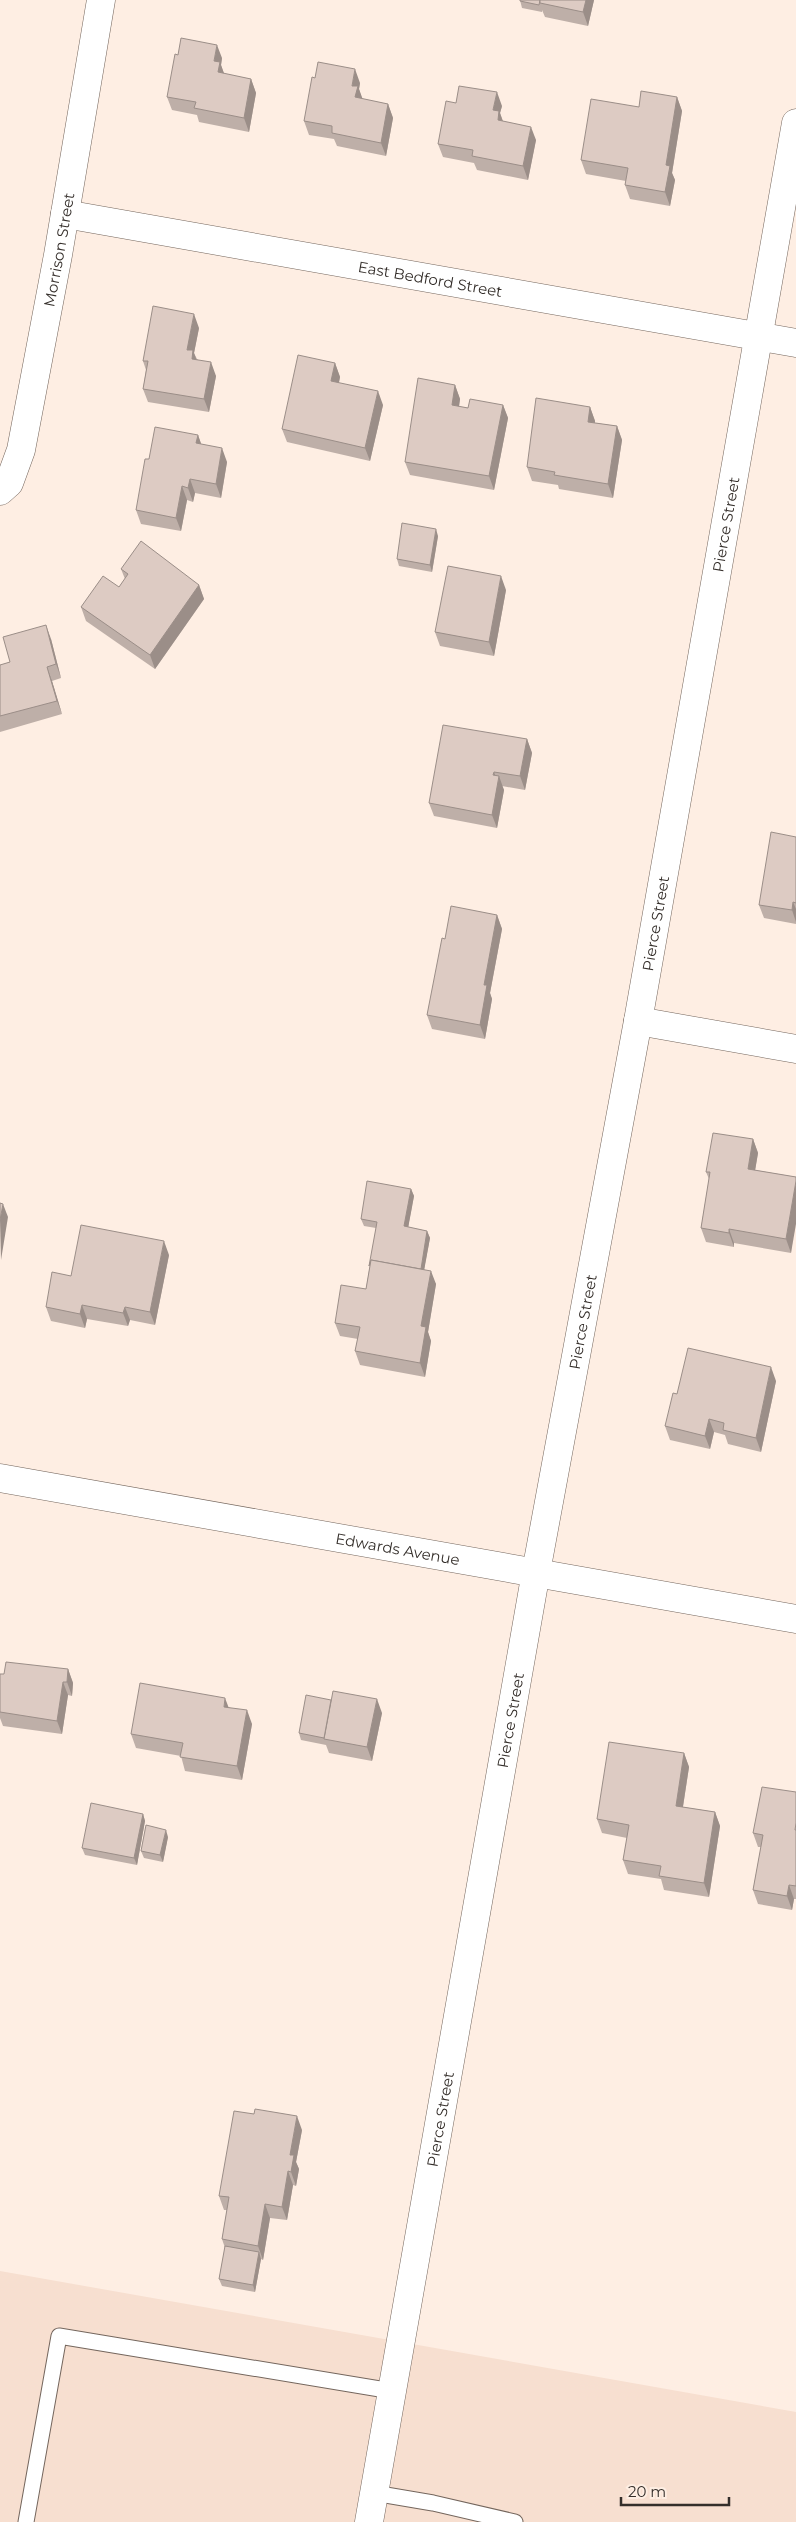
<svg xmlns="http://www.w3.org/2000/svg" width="796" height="2522" viewBox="0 0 796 2522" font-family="Montserrat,sans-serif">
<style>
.built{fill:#f7dfd0}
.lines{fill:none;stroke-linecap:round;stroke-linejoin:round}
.lane-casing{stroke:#74665d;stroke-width:17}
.street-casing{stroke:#74665d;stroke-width:29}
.lane{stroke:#fff;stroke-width:15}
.street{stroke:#fff;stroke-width:28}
.wall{fill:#beafa8}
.shaded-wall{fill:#9b8e88}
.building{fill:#ddcbc3;stroke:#9b8e88}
.labels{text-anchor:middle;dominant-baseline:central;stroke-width:4.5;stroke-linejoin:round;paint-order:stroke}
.street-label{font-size:15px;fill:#342e2a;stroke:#feeee3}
</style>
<rect width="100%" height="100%" fill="#feeee3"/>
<path class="built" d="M0,2271L796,2412V2522H0Z"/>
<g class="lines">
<g class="lane-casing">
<g id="lane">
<path d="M374,2493L433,2503L515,2522"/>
<path d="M26,2522L59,2336L392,2391"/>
</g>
</g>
<g class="street-casing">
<g id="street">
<path id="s1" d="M65,214L796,343"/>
<path id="s2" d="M0,491L9,483L21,450L58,255L101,0"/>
<path d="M638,1021L796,1049"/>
<path id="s3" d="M0,1478L796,1619"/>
<path id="s4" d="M369,2522L536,1572L638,1021L796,123"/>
</g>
</g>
<use href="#lane" class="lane"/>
<use href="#street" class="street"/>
</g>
<g class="wall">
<path d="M520,0H594L588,26L545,17L542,10V12L522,8Z"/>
<path d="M222,58L221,65L224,74L251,79L256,93L249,132L199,122L197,115L172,110L167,97Z"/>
<path d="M360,83L359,89L362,99L388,104L393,118L386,156L337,146L334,139L309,135L304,121Z"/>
<path d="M677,97L682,111L672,173L675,180L670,206L630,199L625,185L626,181L586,174L581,160L639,107Z"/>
<path d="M502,106L500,113L503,121L536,140L528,180L477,170L474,163L443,157L438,144Z"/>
<path d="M199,328L194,353L197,359L216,376L209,412L148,402L143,389L146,370L143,361Z"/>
<path d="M335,363L340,377L339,383L383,405L370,461L287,442L282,429Z"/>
<path d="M455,385L460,399L459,407L468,408L503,405L508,418L494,490L410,475L405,462Z"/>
<path d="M590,407L595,421V423L617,426L622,440L613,498L559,489L558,485L532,481L527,467Z"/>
<path d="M198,435L201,444L227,462L221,498L195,493L193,502L187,500L181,531L141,524L136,510L149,459Z"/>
<path d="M438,536L432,572L399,566L397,559Z"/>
<path d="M121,569L199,585L204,599L155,669L86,621L81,607L119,587L125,579Z"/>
<path d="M506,590L494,656L440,646L435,632Z"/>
<path d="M51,639L61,678L52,681L62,714L0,732V665L10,662Z"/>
<path d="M527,739L532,753L525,790L502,786L504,790L497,828L434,816L429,803Z"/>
<path d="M796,837V924L764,918L759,905Z"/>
<path d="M497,915L502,929L490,993L492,999L485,1039L432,1029L427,1015L445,939Z"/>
<path d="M753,1139L758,1153L755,1170L796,1177L791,1253L734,1243V1247L706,1242L701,1228L709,1179L706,1172Z"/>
<path d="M411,1189L414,1196L408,1227L427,1231L430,1238L424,1269L436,1284L428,1332L431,1341L425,1377L360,1365L355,1351L358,1339L340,1336L335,1323L366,1289L376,1228L364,1226L361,1219Z"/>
<path d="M169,1255L155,1325L130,1320L128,1326L87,1319L85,1328L51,1321L46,1307Z"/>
<path d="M776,1381L761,1452L728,1444L725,1435L714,1432L710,1449L670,1440L665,1426L677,1394Z"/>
<path d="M68,1669L73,1683L72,1696L68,1695L62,1734L3,1726L0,1718V1674H4Z"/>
<path d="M331,1700L382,1713L372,1761L329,1753L326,1745L301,1740L299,1733Z"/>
<path d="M229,1707L252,1724L242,1780L185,1771L181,1756L136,1748L131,1734Z"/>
<path d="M684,1753L689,1767L683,1807L715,1812L720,1826L709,1897L664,1890L661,1879L628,1874L623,1860L627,1838L602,1833L597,1819Z"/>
<path d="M796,1792V1899H794L792,1910L758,1904L753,1890L761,1847H758L753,1833Z"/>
<path d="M143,1814L145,1821L137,1865L85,1855L82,1848Z"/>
<path d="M168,1837L163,1862L144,1858L141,1851Z"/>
<path d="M302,2130L296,2162L299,2169L296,2186L293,2185L287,2220L270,2218L263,2260L261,2259L255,2292L222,2286L219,2279L225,2248L222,2239L227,2210H224L219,2196Z"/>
</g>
<g class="shaded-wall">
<path d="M586,0H594L588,26L583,12Z"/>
<path d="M217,45L222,58L221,65L225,76L223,86L214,61Z"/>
<path d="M355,69L360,83L359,89L363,100L360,111L352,86Z"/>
<path d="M251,79L256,93L249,132L244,118Z"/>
<path d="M497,92L502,106L500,113L504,125L499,122L493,110Z"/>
<path d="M677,97L682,111L672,173L675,180L670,206L665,192L666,165Z"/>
<path d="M388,104L393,118L386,156L381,143Z"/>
<path d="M531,127L536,140L528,180L523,166Z"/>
<path d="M194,314L199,328L194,353L198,364L197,372L187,350Z"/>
<path d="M211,362L216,376L209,412L204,399Z"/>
<path d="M335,363L340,377L336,395L331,381Z"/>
<path d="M455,385L460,399L457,419L452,405Z"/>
<path d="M378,391L383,405L370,461L365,448Z"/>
<path d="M503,405L508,418L494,490L489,476Z"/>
<path d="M590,407L595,421L593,436L588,422Z"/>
<path d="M617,426L622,440L613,498L608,484Z"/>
<path d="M198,435L203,449L196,443Z"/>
<path d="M222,448L227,462L221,498L216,484Z"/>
<path d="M190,479L195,493L193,502L188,488Z"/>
<path d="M182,486L187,500L181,531L176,518Z"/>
<path d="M436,529L438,536L432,572L430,565Z"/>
<path d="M501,576L506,590L494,656L489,642Z"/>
<path d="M199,585L204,599L155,669L150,655Z"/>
<path d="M46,625L51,639L61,678L56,664Z"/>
<path d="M47,667L52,681L62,714L57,701Z"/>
<path d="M527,739L532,753L525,790L520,776Z"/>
<path d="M494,772L498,783L499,776L504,790L497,828L492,815Z"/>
<path d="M793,902L796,909V922L792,910Z"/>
<path d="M497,915L502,929L490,993L492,999L485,1039L480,1025L484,985Z"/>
<path d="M753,1139L758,1153L753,1183L748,1169Z"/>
<path d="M796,1181V1224L791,1253L786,1239Z"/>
<path d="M411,1189L414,1196L407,1234L404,1226Z"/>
<path d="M3,1204L8,1217L1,1260L0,1220Z"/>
<path d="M729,1229L734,1243V1247L729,1233Z"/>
<path d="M427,1231L430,1238L422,1282L420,1275Z"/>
<path d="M164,1241L169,1255L155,1325L150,1312Z"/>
<path d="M431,1271L436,1284L428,1332L431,1341L425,1377L420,1363L421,1326Z"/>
<path d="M82,1305L87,1319L85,1328L80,1314Z"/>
<path d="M125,1307L130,1320L128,1326L123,1313Z"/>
<path d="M771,1367L776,1381L761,1452L756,1438Z"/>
<path d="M709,1419L714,1432L710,1449L705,1436Z"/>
<path d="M68,1669L73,1683L72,1696L67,1682Z"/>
<path d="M63,1682L68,1695L62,1734L57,1721Z"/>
<path d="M225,1698L230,1711L224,1707Z"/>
<path d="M377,1699L382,1713L372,1761L367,1747Z"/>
<path d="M247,1710L252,1724L242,1780L237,1766Z"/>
<path d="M684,1753L689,1767L681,1819L676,1806Z"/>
<path d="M715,1812L720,1826L709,1897L704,1883Z"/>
<path d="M143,1814L145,1821L137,1865L134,1858Z"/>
<path d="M166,1830L168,1837L163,1862L160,1855Z"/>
<path d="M789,1885L794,1899L792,1910L787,1896Z"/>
<path d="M297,2116L302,2130L296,2162L299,2169L296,2186L291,2172L290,2155Z"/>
<path d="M288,2171L293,2185L287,2220L282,2207Z"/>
<path d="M265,2204L270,2218L263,2260L258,2246Z"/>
<path d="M259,2252L261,2259L255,2292L253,2285Z"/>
</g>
<g class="building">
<path d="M520,0H540L539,5L520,1Z"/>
<path d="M540,0H586L583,12L540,3Z"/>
<path d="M181,38L217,45L214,61L220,62L218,72L251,79L244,118L194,108L196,102L167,97L175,54L178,55Z"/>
<path d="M318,62L355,69L352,86H358L355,97L388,104L381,143L332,133V126L304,121L312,77L315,78Z"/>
<path d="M459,86L497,92L493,110L499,111L498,120L531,127L523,166L472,156L473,150L438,144L446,101L456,103Z"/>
<path d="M641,91L677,97L666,165L670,166L665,192L625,185L628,168L581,160L591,99L639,107Z"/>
<path d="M153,306L194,314L187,350H193L192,359L211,362L204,399L143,389L148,361H143Z"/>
<path d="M298,355L335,363L331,381L378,391L365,448L282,429Z"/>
<path d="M418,378L455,385L452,405L468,408L470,399L503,405L489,476L405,462Z"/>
<path d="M536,398L590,407L588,422L617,426L608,484L554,475L555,472L527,467Z"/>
<path d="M155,427L198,435L196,443L222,448L216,484L190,479L188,488L182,486L176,518L136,510L145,459H149Z"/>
<path d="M402,523L436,529L430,565L397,559Z"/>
<path d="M141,541L199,585L150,655L81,607L103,576L119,587L128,574L121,569Z"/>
<path d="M448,566L501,576L489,642L435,632Z"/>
<path d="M46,625L56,664L47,667L57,701L0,716V665L10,662L3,637Z"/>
<path d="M443,725L527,739L520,776L494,772L493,775L499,776L492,815L429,803Z"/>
<path d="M771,832L796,837V903L793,902L792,910L759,905Z"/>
<path d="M451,906L497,915L484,985H487L480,1025L427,1015L442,938L445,939Z"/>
<path d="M713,1133L753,1139L748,1169L796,1177V1181L786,1239L729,1229V1233L701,1228L710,1172H706Z"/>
<path d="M367,1181L411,1189L404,1226L427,1231L421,1269L371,1260L369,1266L377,1222L361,1219Z"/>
<path d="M0,1203L3,1204L0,1220Z"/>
<path d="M81,1225L164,1241L150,1312L125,1307L123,1313L82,1305L80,1314L46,1307L52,1272L71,1276Z"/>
<path d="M371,1260L431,1271L421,1326L426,1327L420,1363L355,1351L360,1327L335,1323L341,1285L366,1289Z"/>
<path d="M688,1348L771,1367L756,1438L723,1430L724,1423L709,1419L705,1436L665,1426L673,1393L677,1394Z"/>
<path d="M6,1662L68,1669L67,1682H63L57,1721L0,1712V1674H4Z"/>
<path d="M140,1683L225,1698L224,1707L247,1710L237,1766L180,1757L183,1743L131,1734Z"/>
<path d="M333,1691L377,1699L367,1747L324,1739Z"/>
<path d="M306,1695L331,1700L324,1738L299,1733Z"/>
<path d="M609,1742L684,1753L676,1806L715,1812L704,1883L659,1876L661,1866L623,1860L629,1825L597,1819Z"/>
<path d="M762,1787L796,1792V1823L795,1830H796V1886L789,1885L787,1896L753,1890L763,1835L753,1833Z"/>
<path d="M91,1803L143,1814L134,1858L82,1848Z"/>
<path d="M146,1825L166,1830L160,1855L141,1851Z"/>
<path d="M255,2109L297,2116L290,2155H294L291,2172L288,2171L282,2207L265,2204L258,2246L222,2239L229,2197L219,2196L234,2111L254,2114Z"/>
<path d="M225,2246L259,2252L253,2285L219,2279Z"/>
</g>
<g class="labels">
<g class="street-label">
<text stroke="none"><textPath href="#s2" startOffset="251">Morrison Street</textPath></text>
<text stroke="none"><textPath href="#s1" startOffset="371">East Bedford Street</textPath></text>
<text stroke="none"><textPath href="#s4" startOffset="2029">Pierce Street</textPath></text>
<text stroke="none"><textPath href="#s4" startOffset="1624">Pierce Street</textPath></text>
<text stroke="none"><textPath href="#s4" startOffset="1219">Pierce Street</textPath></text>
<text stroke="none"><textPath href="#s3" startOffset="404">Edwards Avenue</textPath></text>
<text stroke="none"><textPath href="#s4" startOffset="814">Pierce Street</textPath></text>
<text stroke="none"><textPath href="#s4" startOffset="409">Pierce Street</textPath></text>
</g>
</g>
<path d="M621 2497v8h108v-8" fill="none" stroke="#342e2a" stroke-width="2.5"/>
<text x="628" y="2497" font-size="15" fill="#342e2a" stroke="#feeee3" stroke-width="4" paint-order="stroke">20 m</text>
</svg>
